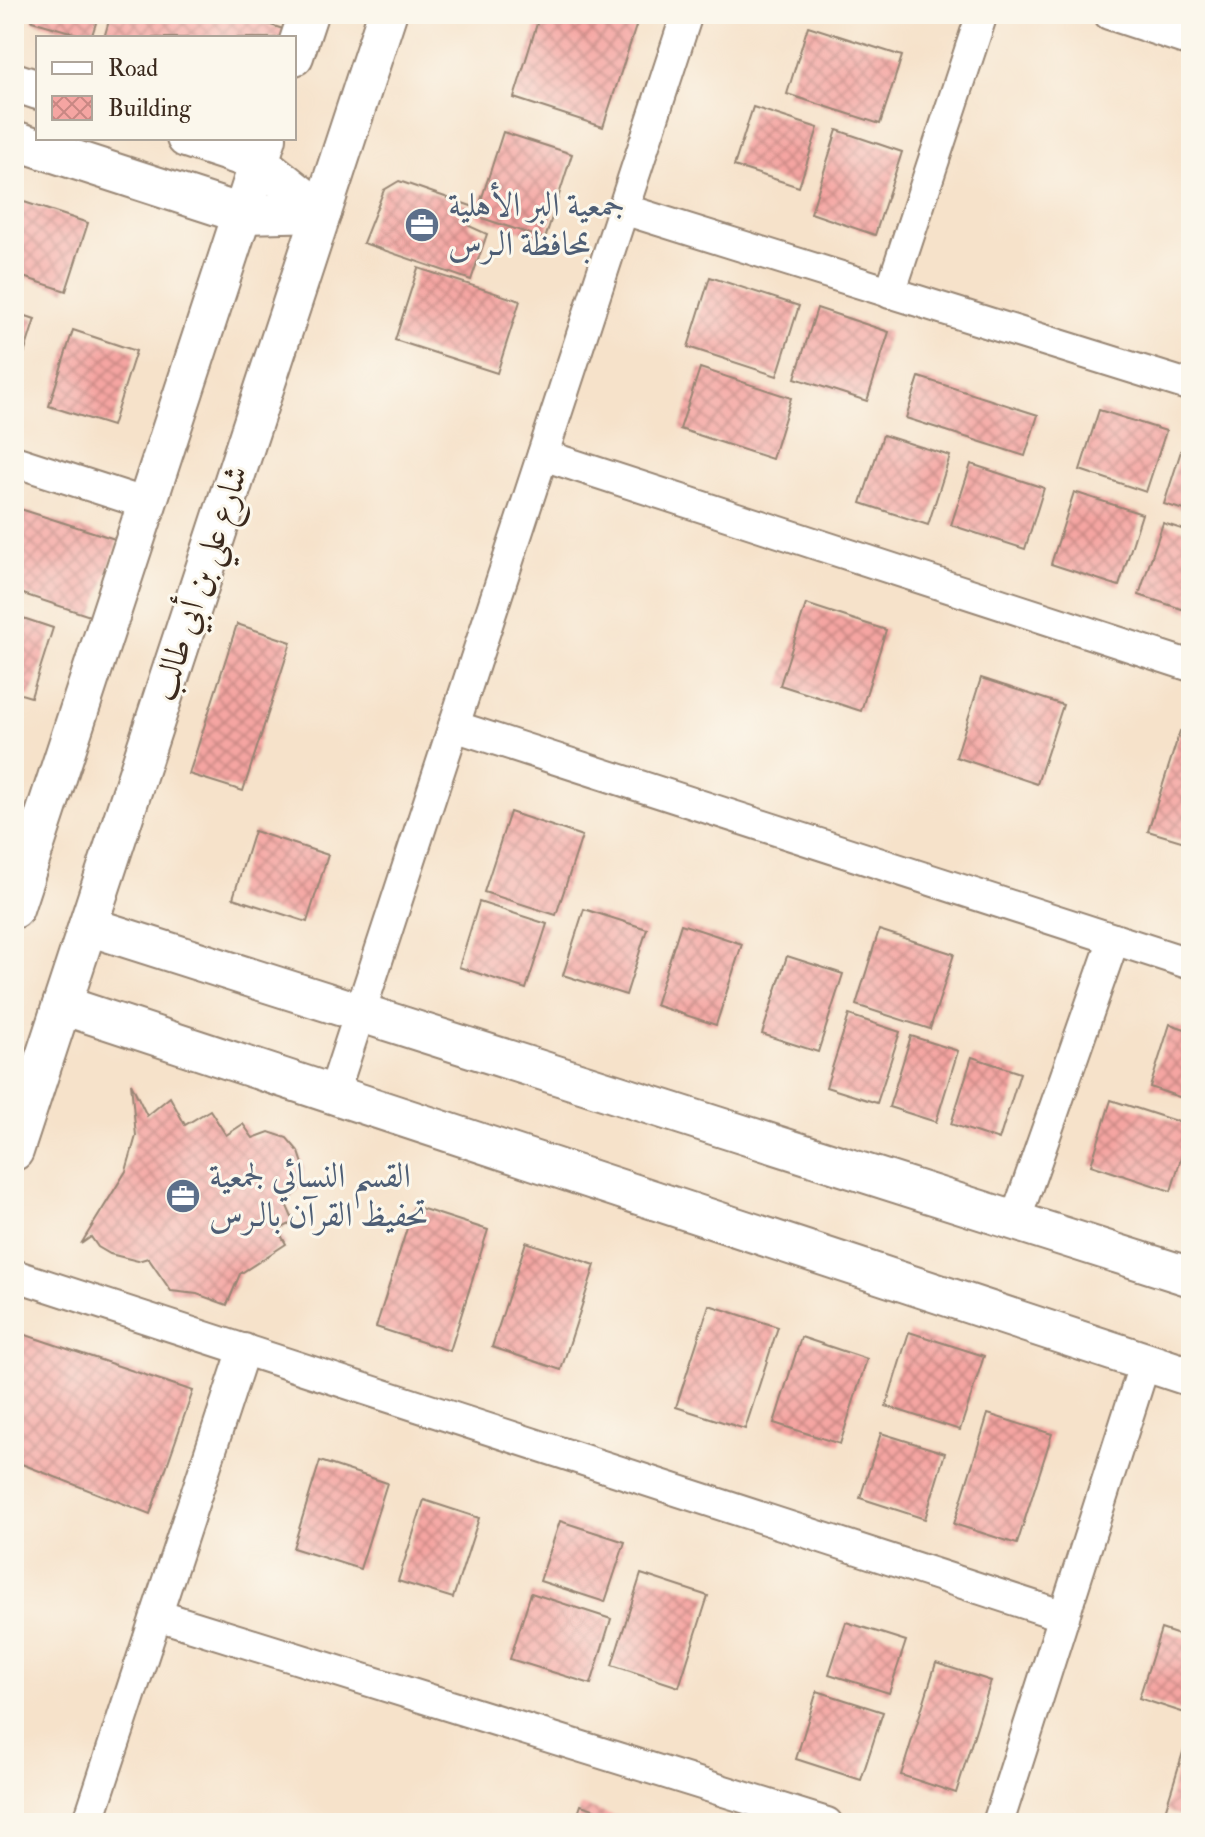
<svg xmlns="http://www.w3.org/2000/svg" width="1205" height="1837" viewBox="0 0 1205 1837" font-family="'IM FELL Double Pica',Amiri,serif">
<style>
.building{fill:url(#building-cross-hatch)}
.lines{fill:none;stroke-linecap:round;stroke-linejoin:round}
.minor-casing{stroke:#988674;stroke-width:34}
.tertiary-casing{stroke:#988674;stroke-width:42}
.minor{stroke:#fff;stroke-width:30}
.tertiary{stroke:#fff;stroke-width:38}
.labels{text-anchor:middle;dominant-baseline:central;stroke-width:6;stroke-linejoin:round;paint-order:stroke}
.service-label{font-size:34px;fill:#4e5e75;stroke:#fbf7ec;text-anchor:start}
.street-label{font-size:34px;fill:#3b2a1e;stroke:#fbf7ec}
</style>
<defs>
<pattern id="building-cross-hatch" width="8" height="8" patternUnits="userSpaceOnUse" patternTransform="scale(2)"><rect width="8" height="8" fill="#f5a5a2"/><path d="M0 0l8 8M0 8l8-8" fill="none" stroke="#c88783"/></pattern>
</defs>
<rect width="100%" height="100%" fill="#fbf7ec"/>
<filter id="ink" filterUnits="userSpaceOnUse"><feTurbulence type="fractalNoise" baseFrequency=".0125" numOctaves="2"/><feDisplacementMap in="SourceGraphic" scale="16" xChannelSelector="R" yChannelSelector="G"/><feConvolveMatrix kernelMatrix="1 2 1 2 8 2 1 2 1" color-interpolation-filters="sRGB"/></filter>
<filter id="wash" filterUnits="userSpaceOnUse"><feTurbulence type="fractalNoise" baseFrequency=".006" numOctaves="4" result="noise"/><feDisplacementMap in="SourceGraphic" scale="32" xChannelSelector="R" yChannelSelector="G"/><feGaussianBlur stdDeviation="1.8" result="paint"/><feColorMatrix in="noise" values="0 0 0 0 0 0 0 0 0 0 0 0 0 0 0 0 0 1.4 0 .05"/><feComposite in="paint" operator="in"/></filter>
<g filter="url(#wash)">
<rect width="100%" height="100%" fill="#f6e2ca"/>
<g id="blocks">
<g class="building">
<path d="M34,14H99L91,38L32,21Z"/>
<path d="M111,14H237L286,30L284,38H104Z"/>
<path d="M540,14H629L639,17L603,127L514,98Z"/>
<path d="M808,26L902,56L880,124L787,94Z"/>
<path d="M753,107L818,128L799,187L734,166Z"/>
<path d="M837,130L902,152L875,235L811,213Z"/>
<path d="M503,132L572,154L545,239L476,216Z"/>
<path d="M399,181L474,207L469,226L487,234L471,280L363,243L384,190Z"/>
<path d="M15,199L88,223L66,291L14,274Z"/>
<path d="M418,268L520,301L497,373L395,340Z"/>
<path d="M710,277L799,306L777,376L688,347Z"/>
<path d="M817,308L889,332L867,401L795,378Z"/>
<path d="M14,312L35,319L15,383H14Z"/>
<path d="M73,330L136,351L112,426L49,406Z"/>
<path d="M700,368L791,398L772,459L680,429Z"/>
<path d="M919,377L1038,415L1025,456L906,418Z"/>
<path d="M1099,410L1166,431L1146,492L1080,470Z"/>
<path d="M1190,423H1191V512L1164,504Z"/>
<path d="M883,435L950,456L928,525L861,503Z"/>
<path d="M971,464L1044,488L1025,549L951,525Z"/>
<path d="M1074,492L1142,514L1119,586L1051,564Z"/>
<path d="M14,507L118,540L93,617L14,591Z"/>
<path d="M1163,523L1191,532V612L1139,595Z"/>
<path d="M806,604L886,630L861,711L780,685Z"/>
<path d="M14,615L53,628L31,697L14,692Z"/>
<path d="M237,624L291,642L243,791L189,774Z"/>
<path d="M981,678L1063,705L1037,784L956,757Z"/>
<path d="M1180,731L1191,734V844L1148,831Z"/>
<path d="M510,812L582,836L556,915L484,892Z"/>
<path d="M254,831L328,855L307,922L233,898Z"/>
<path d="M479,902L547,924L526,989L459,967Z"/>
<path d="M584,909L647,929L626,995L563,975Z"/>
<path d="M681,924L742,944L716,1025L655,1005Z"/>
<path d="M879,930L954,954L930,1029L856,1005Z"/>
<path d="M787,956L843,974L818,1052L762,1034Z"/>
<path d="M849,1015L900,1032L877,1103L826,1087Z"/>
<path d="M1170,1024L1191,1031V1101L1150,1087Z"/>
<path d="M911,1036L958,1051L936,1122L889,1107Z"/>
<path d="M972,1057L1020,1073L999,1140L951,1124Z"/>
<path d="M131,1083L147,1116L170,1097L185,1125L210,1110L226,1135L243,1124L253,1138L269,1132L287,1138L299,1152L304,1167L302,1185L286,1204L294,1222L278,1230L286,1244L240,1274L227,1305L197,1294L171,1291L148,1258L138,1261L110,1254L98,1247L91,1237L81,1244L126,1171L136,1136Z"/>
<path d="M1111,1100L1191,1126L1171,1191L1091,1165Z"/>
<path d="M414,1206L488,1230L450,1351L376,1327Z"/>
<path d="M526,1242L595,1265L561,1370L492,1347Z"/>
<path d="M709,1305L778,1327L745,1429L676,1407Z"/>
<path d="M14,1331L193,1391L150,1514L14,1461Z"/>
<path d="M909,1332L984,1356L960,1430L886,1406Z"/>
<path d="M801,1337L867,1359L840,1444L774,1423Z"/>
<path d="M988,1414L1052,1434L1017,1544L954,1524Z"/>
<path d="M881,1433L945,1453L925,1519L860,1498Z"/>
<path d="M320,1461L387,1483L360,1569L293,1548Z"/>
<path d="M424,1500L479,1518L453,1598L398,1581Z"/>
<path d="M560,1521L625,1542L605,1602L540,1581Z"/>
<path d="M641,1574L708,1596L679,1687L612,1665Z"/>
<path d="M531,1593L611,1619L591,1684L510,1659Z"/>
<path d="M846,1622L906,1641L889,1693L829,1674Z"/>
<path d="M1161,1629L1191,1639V1715L1139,1698Z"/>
<path d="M936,1663L991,1681L956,1793L901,1775Z"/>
<path d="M817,1691L883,1712L861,1780L796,1759Z"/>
<path d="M1188,1736L1191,1737V1819L1165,1811Z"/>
<path d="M581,1805L634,1822V1823H575Z"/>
</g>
</g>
</g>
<g filter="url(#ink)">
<use href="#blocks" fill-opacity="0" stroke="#988674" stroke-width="2"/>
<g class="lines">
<g class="minor-casing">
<g id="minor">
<path d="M1109,14L1191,41"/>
<path d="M623,209L1191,386"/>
<path d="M890,293L982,14"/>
<path d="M543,455L1191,666"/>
<path d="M14,461L147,504"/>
<path d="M454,726L1191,964"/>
<path d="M333,1095L687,14"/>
<path d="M1015,1221L1114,939"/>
<path d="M14,1275L1064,1616"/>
<path d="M157,1615L827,1823"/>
<path d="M88,1823L244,1349"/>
<path d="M998,1823L1145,1362"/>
</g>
</g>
<g class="tertiary-casing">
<g id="tertiary">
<path d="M294,56L308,14"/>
<path d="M14,82L38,90"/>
<path d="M186,138L259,162L322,212"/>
<path d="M14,140L242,214L322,212"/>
<path d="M14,909L267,138"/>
<path d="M88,926L1191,1277"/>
<path d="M62,1005L1191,1377"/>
<path d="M14,1151L387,14"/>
</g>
</g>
<use href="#minor" class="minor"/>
<use href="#tertiary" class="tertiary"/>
</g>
</g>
<defs>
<g id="office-disc" transform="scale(1.8)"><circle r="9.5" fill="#5c6f8a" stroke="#fbf7ec"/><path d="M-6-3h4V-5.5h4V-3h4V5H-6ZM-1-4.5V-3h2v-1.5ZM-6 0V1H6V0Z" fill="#fff"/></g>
</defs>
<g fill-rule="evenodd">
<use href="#office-disc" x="422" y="225"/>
<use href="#office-disc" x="183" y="1196"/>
</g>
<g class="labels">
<g class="service-label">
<text x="448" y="205">جمعية البر الأهلية<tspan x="448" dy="39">بمحافظة الـرس</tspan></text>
<text x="209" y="1176">القسم النسائي لجمعية<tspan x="209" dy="39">تحفيظ القرآن بالـرس</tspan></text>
</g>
<g class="street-label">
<text transform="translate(200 583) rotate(-72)">شارع علي بن أبي طالب</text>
</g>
</g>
<rect width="1205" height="1837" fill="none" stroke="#fbf7ec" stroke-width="48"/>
<rect x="36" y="36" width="260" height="104" fill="#fbf7ec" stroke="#aea59a" stroke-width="2"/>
<rect x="52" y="62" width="40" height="12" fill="#ffffff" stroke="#aea59a" stroke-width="2"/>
<text x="108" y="76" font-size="24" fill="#3b2a1e">Road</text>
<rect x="52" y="96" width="40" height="24" fill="url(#building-cross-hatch)" stroke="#aea59a" stroke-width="2"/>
<text x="108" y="116" font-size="24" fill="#3b2a1e">Building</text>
</svg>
